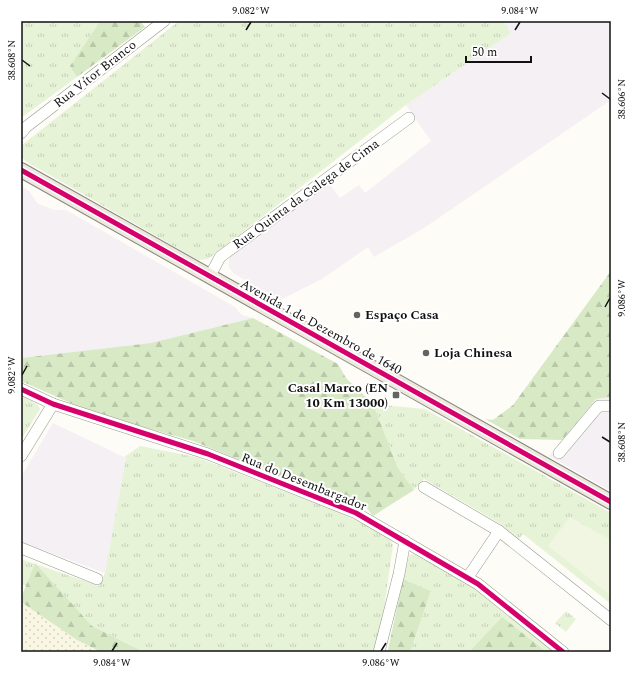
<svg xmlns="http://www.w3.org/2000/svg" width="632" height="673" viewBox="0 0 632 673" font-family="Spectral,serif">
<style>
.industrial{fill:#f5f0f3}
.farmland{fill:url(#farmland-dots)}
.grass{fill:url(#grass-tufts)}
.forest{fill:url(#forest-firs)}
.pitch{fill:#f0f6e1}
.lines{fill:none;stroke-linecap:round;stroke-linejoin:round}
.minor-casing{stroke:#979795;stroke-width:12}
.major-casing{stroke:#858482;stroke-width:16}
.minor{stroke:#fffffe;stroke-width:11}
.major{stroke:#ede9dc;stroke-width:14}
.cycleway-casing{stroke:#fff;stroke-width:8}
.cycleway{stroke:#d6006c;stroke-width:5}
.ticks{fill:none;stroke:#111;stroke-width:1.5}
.poi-dot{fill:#646362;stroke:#fff;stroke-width:1.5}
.labels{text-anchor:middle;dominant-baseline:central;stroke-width:4;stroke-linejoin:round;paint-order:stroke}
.street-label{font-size:13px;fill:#111;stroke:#fff}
.poi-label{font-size:13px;font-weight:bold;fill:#111;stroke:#fff;text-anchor:start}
.neatline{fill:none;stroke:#111;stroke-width:1.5}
.ticks-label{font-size:10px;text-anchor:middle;fill:#111}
</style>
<defs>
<pattern id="farmland-dots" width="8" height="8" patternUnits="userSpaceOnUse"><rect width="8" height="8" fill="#f9f7e4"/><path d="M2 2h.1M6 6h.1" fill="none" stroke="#d4d3c3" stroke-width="1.8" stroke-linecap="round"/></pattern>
<pattern id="grass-tufts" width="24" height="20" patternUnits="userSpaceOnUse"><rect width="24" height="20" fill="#e7f3d7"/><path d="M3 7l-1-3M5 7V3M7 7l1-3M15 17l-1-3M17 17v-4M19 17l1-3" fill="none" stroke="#c5cfb8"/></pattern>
<pattern id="forest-firs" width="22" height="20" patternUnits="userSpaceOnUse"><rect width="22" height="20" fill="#d8eac5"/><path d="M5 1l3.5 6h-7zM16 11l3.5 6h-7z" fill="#b8c8a8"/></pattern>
</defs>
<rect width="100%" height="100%" fill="#fdfcf7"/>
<g class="industrial">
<path d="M503,21H611V100L424,228L374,257L368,247L322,279L280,300L233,273L229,267V260L232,252L328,182L340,198L359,185L365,193L431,141L406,105L511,33Z"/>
<path d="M21,186L30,192L37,203L54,210H66L235,307L239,312L242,315L253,318L151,343L21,358Z"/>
<path d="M611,397V491L549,456L596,399Z"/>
<path d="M53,423L126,458L105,573L21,542V477Z"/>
</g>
<path class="farmland" d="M21,602L77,640L101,652H21Z"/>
<g class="grass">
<path d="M21,21H98L99,23L71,66L77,77L21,118Z"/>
<path d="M179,21H503L511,33L406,105L208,259L198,260L27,162L21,157L22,145Z"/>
<path d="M21,395L38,405L40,409L21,440Z"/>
<path d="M373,404L425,409L611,513V604L523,534L519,539L499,523L424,479L414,490L398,468Z"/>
<path d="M140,446L196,457L334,510L382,533L389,538L393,545L383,616L375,652H144L92,626L35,564L26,586L21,584V559L99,586L105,573L126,458L124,457Z"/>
<path d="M414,554L467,583L554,652H546L540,647L471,649L472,652H410L431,591L403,579L409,555Z"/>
<path d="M566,611L576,619L566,632L555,623Z"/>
</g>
<g class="forest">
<path d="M98,21H140L145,27L77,77L70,66L99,23Z"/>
<path d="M611,271V397L596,399L562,440L520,439L485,419L493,420L513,405Z"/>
<path d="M253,318L338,364L346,378L373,404L398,468L414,490L373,516L362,502L346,503L193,441L93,413L21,381V358L151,343Z"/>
<path d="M35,563L92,626L144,652H101L77,640L21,602V598Z"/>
<path d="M403,579L431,591L410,652H394L388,650Z"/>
<path d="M502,617L540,647L546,652H472L471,650Z"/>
</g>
<path class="pitch" d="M570,517L611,540V596L548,546Z"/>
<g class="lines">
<g class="minor-casing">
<g id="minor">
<path d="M21,133L26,127L164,21"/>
<path d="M210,276L220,257L409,118"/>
<path d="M21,389L53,404L208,454L356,513L478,584L563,652"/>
<path d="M559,453L596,409L599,406H611"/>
<path d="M21,456L53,404"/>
<path d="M424,487L499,531"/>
<path d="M21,548L97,579"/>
<path d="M468,577L499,531L611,620"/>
<path d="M379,652L399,574L405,541"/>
</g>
</g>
<g class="major-casing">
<path id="major" d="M21,170L611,502"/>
</g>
<use href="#minor" class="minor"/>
<use href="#major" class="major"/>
<g class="cycleway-casing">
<g id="cycleway">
<path d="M21,170L611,502"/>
<path d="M21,389L53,404L208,454L356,513L478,584L563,652"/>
</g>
</g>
<use href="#cycleway" class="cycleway"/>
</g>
<path class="ticks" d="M246,30L251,22M515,30L520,22M22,60L30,66M602,93L610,99M605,307L610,298M22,375L27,366M602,437L610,442M112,651L117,643M381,651L386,643"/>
<g class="poi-dot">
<circle cx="357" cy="315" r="4"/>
<circle cx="426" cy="353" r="4"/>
<rect x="392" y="391" width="8" height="8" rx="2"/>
</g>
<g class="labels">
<g class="street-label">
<text transform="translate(95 74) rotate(-38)">Rua Vítor Branco</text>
<text transform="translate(306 194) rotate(-36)">Rua Quinta da Galega de Cima</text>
<text transform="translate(321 327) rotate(29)">Avenida 1 de Dezembro de 1640</text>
<text transform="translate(304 482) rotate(22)">Rua do Desembargador</text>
</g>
<g class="poi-label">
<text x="365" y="315">Espaço Casa</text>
<text x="434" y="353">Loja Chinesa</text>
<text x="388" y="388" text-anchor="end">Casal Marco (EN<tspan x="388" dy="15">10 Km 13000)</tspan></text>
</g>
</g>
<rect width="632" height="673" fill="none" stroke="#ffffff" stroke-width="44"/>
<path d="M466 56v6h65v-6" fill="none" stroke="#111111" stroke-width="2"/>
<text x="472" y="56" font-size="12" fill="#111111" stroke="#ffffff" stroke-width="3" paint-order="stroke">50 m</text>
<rect x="22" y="22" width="588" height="629" class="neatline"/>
<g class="ticks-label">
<text x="251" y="14">9.082°W</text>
<text x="520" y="14">9.084°W</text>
<text transform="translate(11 60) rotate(-90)" y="4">38.608°N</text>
<text transform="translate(621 99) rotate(-90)" y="4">38.606°N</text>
<text transform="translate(621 298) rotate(-90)" y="4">9.086°W</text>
<text transform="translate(11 375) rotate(-90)" y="4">9.082°W</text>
<text transform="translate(621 442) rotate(-90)" y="4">38.608°N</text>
<text x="112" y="666">9.084°W</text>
<text x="381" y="666">9.086°W</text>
</g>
</svg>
